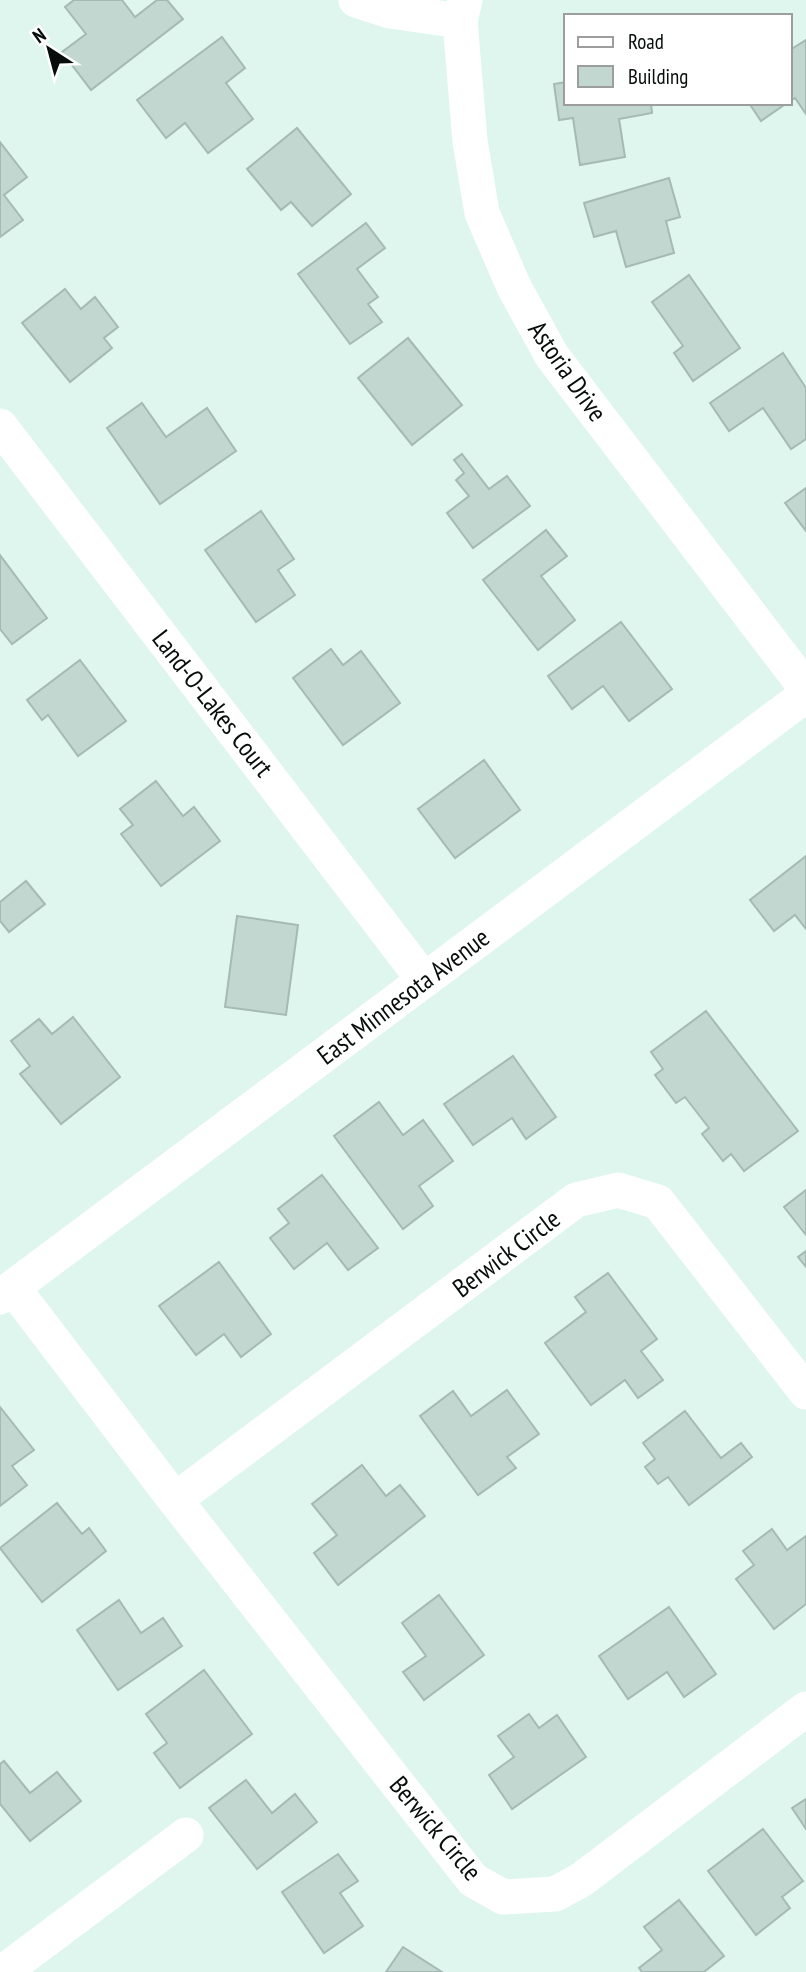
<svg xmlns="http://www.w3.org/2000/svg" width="806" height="1972" viewBox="0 0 806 1972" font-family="'PT Sans Narrow',sans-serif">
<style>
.building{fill:#c1d7d0;stroke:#a5bab4;stroke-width:2}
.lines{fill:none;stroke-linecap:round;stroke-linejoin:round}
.minor{stroke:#fff;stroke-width:35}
.labels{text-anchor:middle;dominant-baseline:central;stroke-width:6;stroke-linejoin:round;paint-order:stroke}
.street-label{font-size:26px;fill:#060d0b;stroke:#fff}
</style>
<rect width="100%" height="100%" fill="#dff6ef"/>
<g class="building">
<path d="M74,0H122L135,17L157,0H167L183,19L91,90L62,52L86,34L65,7Z"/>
<path d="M222,37L245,68L226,83L253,119L208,153L185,123L166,138L137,100Z"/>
<path d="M806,40V114L795,98L790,101V50Z"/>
<path d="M566,82V103H651L652,113L619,119L625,157L580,165L573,118L559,120L554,84Z"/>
<path d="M749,103H787L761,121Z"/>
<path d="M297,128L351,194L312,226L291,202L281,210L247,169Z"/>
<path d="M0,142L27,177L4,195L23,220L0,237Z"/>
<path d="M669,178L680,217L666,221L674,253L626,267L616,231L594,237L584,203Z"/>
<path d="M366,223L385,248L357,269L378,297L368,304L382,322L350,344L298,274Z"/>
<path d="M689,275L740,348L693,381L674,353L683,346L652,302Z"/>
<path d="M65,289L81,309L95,297L118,327L104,338L112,348L70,382L22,323Z"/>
<path d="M408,338L462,405L412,445L358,378Z"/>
<path d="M783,353L806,388V439L791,449L763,408L729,431L710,403Z"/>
<path d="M142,403L166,437L207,408L236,451L160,504L107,428Z"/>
<path d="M462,454L489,489L507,476L530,506L473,548L447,513L469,496L456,480L464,473L454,460Z"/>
<path d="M806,488V531L785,503Z"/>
<path d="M261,511L294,559L278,570L295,595L256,622L205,550Z"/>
<path d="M546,530L567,556L541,576L575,620L538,650L483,580Z"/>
<path d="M0,555L47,618L12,644L0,629Z"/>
<path d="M621,622L672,689L629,721L603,686L572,709L548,676Z"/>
<path d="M331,649L343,665L361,651L400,703L343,745L293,678Z"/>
<path d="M80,660L126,721L78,756L48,715L42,720L27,700Z"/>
<path d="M484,760L520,810L455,858L418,809Z"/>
<path d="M156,781L183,816L194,807L220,841L161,886L121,834L133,825L120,809Z"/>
<path d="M806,856V929L795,915L774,931L750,900Z"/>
<path d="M26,881L45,904L9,932L0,921V902Z"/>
<path d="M237,916L298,925L286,1015L225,1007Z"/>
<path d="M706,1011L798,1131L744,1171L731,1154L723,1161L702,1134L709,1128L685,1097L676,1103L655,1075L663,1069L651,1052Z"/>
<path d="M73,1017L120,1077L61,1124L20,1074L30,1066L11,1041L39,1019L52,1034Z"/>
<path d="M513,1056L556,1117L526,1139L512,1118L473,1145L444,1104Z"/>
<path d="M379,1102L403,1135L423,1120L453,1161L419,1186L433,1206L403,1229L334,1136Z"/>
<path d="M322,1175L378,1248L348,1270L327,1243L294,1269L270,1238L289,1223L278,1209Z"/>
<path d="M806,1190V1235L784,1207Z"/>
<path d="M806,1251V1267L798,1257Z"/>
<path d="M219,1262L271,1334L241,1357L224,1334L196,1355L159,1306Z"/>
<path d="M608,1273L657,1339L641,1351L663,1380L638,1398L625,1380L591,1405L545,1343L586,1312L575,1297Z"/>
<path d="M507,1390L539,1434L507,1457L516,1468L478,1495L420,1416L453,1391L471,1416Z"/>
<path d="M0,1407L34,1450L12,1466L27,1485L0,1506Z"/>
<path d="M685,1411L721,1458L741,1443L752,1457L689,1505L668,1477L658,1484L645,1467L655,1459L643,1443Z"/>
<path d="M362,1465L386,1496L400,1485L425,1516L338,1585L314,1553L337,1535L312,1504Z"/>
<path d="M57,1503L82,1534L89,1528L106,1551L42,1602L0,1548Z"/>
<path d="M772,1529L787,1550L806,1536V1604L774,1629L736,1579L754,1565L743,1551Z"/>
<path d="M439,1595L484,1655L424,1700L403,1672L426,1656L402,1623Z"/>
<path d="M119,1600L141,1633L163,1618L182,1646L118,1690L77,1630Z"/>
<path d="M669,1607L716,1674L684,1697L667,1672L628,1699L599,1656Z"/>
<path d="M204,1670L252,1734L180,1788L154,1753L167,1743L146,1714Z"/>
<path d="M529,1714L539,1728L557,1715L586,1757L512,1809L489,1775L514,1757L498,1736Z"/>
<path d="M4,1761L30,1793L57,1772L81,1801L30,1841L0,1804V1764Z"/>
<path d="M246,1780L272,1813L295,1794L317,1822L257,1869L209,1808Z"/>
<path d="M806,1799V1829L792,1808Z"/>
<path d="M763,1829L803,1881L782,1897L790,1908L756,1935L708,1871Z"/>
<path d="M338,1854L358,1881L340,1893L363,1926L324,1953L282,1892Z"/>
<path d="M679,1900L724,1956L704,1972H642L639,1968L662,1950L644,1927Z"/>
<path d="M403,1947L442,1972H386Z"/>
</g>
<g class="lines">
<g class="minor">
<path d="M356,0L390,11L460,21"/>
<path d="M465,0L460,21L470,141L482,213L514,287L552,356L806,688"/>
<path d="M0,426L424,980"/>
<path d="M13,1288L175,1500L473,1880L503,1897L555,1894L581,1880L806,1709"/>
<path d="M0,1297L806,695"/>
<path d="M175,1500L576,1200L618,1190L658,1202L806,1392"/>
<path d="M3,1972L186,1835"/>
</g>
</g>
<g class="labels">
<g class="street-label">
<text transform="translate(568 371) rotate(55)">Astoria Drive</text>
<text transform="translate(213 703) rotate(52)">Land-O-Lakes Court</text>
<text transform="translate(403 996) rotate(-37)">East Minnesota Avenue</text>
<text transform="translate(506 1253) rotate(-37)">Berwick Circle</text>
<text transform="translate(436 1828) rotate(50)">Berwick Circle</text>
</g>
</g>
<rect x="564" y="14" width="228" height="91" fill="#ffffff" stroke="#9b9e9d" stroke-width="2"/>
<rect x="578" y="37" width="35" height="10" fill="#ffffff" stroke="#9b9e9d" stroke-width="2"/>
<text x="628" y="49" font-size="21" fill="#060d0b">Road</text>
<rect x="578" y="66" width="35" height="21" fill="#c1d7d0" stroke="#9b9e9d" stroke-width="2"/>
<text x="628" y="84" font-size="21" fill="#060d0b">Building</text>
<g transform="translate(49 49) rotate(324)" stroke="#ffffff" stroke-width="5" paint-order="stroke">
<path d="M0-5L12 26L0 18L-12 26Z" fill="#060d0b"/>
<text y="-10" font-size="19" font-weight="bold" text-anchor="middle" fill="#060d0b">N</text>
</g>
</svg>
